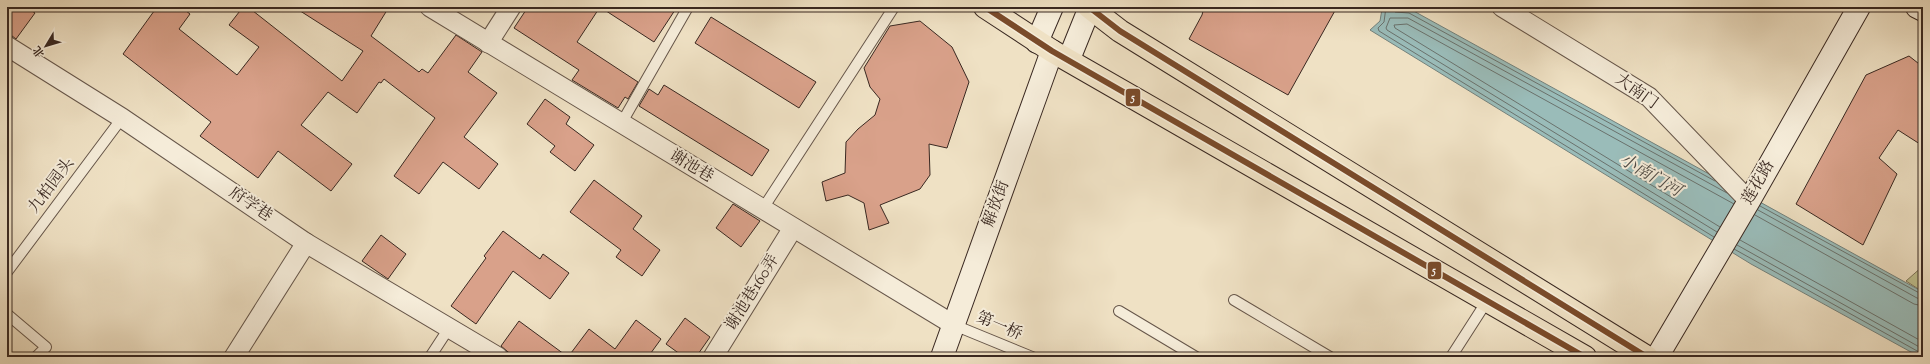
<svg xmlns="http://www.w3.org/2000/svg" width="1930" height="364" viewBox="0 0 1930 364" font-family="'Sorts Mill Goudy','Noto Serif SC',serif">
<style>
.green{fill:#c0c18f;stroke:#7c7458}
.water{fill:#9abcb9;stroke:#73817c}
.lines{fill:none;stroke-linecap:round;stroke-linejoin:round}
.shore{stroke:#6a726d;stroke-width:1}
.building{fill:#d9a18a;stroke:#392821}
.lane-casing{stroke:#66564a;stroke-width:12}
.street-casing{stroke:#66564a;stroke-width:21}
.secondary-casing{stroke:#392821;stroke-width:24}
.highway-casing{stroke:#392821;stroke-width:24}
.lane{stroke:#f5ecd9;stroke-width:10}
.street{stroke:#f5ecd9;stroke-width:19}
.secondary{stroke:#f5ecd9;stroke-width:22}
.highway{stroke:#efe1c4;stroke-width:22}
.bus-1-casing{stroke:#f5ecd9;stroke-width:9}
.bus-1{stroke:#7a4b2a;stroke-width:6}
.labels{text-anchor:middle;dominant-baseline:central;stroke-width:4;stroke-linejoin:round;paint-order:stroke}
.street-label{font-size:16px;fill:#392821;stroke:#f5ecd9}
.water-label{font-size:17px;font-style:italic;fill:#514d47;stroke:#f5ecd9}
.line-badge{stroke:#f5ecd9;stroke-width:1.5}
.badge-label{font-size:11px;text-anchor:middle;font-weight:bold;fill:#fff}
</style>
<rect width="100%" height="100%" fill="#efe1c4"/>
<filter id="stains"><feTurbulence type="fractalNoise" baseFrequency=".005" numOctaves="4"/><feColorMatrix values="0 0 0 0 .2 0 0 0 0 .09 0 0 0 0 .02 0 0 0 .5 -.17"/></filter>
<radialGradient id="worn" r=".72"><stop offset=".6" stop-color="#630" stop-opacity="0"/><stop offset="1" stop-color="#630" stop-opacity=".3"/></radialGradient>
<path class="green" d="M1923,266V292L1906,281Z"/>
<path class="water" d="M1382,9H1410L1923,292V357H1920L1751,264L1370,30L1380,21Z"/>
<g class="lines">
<g class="shore">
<path d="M1386,7L1384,22L1378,28L1379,31L1714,237"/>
<path d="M1392,7L1395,12L1409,13L1715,181"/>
<path d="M1760,206L1923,295"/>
<path d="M1758,210L1917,298L1923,300"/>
<path d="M1755,215L1914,304L1923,306"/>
<path d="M1720,227L1395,28L1394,25L1407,24L1734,204"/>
<path d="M1717,232L1387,30L1386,28L1390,18H1408L1727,193"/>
<path d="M1740,240L1923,342"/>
<path d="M1737,245L1923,349"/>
<path d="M1734,249L1919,352L1921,357"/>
</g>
</g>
<g class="building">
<path d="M7,7H26L35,13L16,39L7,32Z"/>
<path d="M157,7H181L190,14L179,29L237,75L259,47L229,25L243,7H248L342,81L363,51L294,7H389L371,36L419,72L422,69L428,73L456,35L482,52L468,72L497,93L464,137L498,164L479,189L443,162L419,194L394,176L435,118L384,79L381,83L379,82L357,113L328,92L301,125L352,164L331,191L278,151L258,178L200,136L211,122L123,54Z"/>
<path d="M528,7H677L654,42L600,7L577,42L638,82L628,99L625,97L618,108L572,80L579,70L514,28Z"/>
<path d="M1204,7H1337L1288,95L1189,39L1202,15Z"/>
<path d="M711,17L816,82L799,108L695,43Z"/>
<path d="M920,21L952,47L969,82L947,148L929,144L930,175L920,189L880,205L889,223L869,230L864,203L848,195L826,201L822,182L845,173L846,142L858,129L875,115L880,99L870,87L864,68L890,26Z"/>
<path d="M1909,56L1923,67V146L1898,130L1879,158L1897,174L1863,245L1796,204L1866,75Z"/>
<path d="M664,85L769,150L752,176L639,106L649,89L658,95Z"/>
<path d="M545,99L570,117L566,124L594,145L575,171L550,152L555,146L527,124Z"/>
<path d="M594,180L642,216L633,229L660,250L642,276L616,257L621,250L570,212Z"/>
<path d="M733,204L760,221L741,247L716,228Z"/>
<path d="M503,231L540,259L543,254L569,273L550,299L513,271L476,324L451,306L486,258L484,256Z"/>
<path d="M381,235L406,254L388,279L362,261Z"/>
<path d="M685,318L710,337L696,357H684L666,344Z"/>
<path d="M636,320L661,339L648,357H568L589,329L615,349Z"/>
<path d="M519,321L568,357H514L501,346Z"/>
</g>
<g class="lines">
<g class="lane-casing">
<g id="lane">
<path d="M621,124L688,7"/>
<path d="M762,210L894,7"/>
<path d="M7,272L122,118"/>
<path d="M1234,300L1330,357"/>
<path d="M1119,311L1196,357"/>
<path d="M7,314L46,347L36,357"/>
<path d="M954,325L1032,357"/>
<path d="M430,357L449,328"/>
<path d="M1451,357L1487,301"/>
</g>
</g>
<g class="street-casing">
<g id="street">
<path d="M430,7L954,325"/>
<path d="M1502,7L1649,97L1749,201"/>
<path d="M488,43L511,7"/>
<path d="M7,46L122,118L306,243L498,357"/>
<path d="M234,357L306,243"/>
<path d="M713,357L793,228"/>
</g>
</g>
<g class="secondary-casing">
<g id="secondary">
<path d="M1917,7L1923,10"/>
<path d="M1037,42L1052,7"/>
<path d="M1069,59L1090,7"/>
<path d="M942,357L1052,51"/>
<path d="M1657,357L1749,201L1859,7"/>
</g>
</g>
<g class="highway-casing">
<g id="highway">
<path d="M985,7L1052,51L1585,357"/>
<path d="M1089,7L1120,31L1647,357"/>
</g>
</g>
<use href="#lane" class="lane"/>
<use href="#street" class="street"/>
<use href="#secondary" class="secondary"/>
<use href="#highway" class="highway"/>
<g class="bus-1-casing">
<g id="bus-1">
<path d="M985,7L1052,51L1585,357"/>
<path d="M1089,7L1120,31L1647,357"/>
</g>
</g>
<use href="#bus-1" class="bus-1"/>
</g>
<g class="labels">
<g class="street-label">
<text transform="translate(1636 92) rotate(36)">大南门</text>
<text transform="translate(691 167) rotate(31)">谢池巷</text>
<text transform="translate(1759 183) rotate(-60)">莲花路</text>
<text transform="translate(52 186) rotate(-53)">九柏园头</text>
<text transform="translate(997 204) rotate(-70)">解放街</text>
<text transform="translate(250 205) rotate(34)">府学巷</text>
<text transform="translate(753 293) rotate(-58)">谢池巷160弄</text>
<text transform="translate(999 327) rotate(23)">第一桥</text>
</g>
<g class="water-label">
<text transform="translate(1650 176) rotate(30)">小南门河</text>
</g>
</g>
<g class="line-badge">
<rect x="1125" y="88" width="16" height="19" rx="4" fill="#7a4b2a"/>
<rect x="1427" y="261" width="15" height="19" rx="4" fill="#7a4b2a"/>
</g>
<g class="badge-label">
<text x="1133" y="101">5</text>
<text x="1434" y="274">5</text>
</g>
<rect width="1930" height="364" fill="none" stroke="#efe1c4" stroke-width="24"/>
<rect x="8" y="8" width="1914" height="348" fill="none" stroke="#392821" stroke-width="2"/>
<rect x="12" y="12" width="1906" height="340" fill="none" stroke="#392821"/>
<g transform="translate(46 46) rotate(232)" stroke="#f5ecd9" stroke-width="3" paint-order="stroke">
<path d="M0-3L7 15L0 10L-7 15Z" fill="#392821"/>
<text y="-6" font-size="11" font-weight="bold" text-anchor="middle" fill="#392821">北</text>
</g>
<rect width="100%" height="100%" filter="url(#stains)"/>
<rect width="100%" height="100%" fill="url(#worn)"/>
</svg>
